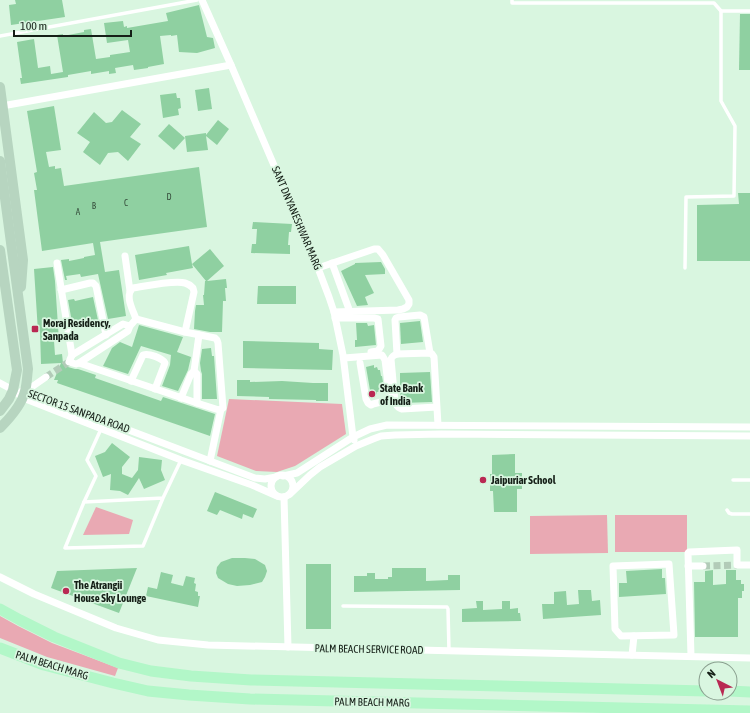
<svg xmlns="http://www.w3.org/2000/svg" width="750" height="713" viewBox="0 0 750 713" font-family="'Asap Condensed',sans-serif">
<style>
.green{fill:#e9a9b3}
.building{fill:#8fd0a1}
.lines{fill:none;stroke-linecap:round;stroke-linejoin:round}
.minor-tunnel{stroke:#b2cbb8;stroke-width:7;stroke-dasharray:7 3.5;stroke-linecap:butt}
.service{stroke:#fff;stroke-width:3.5}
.minor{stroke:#fff;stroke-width:7}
.secondary{stroke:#b7d5c0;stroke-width:10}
.primary{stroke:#b2f7c8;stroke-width:11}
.poi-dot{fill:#b92953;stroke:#d9f6e0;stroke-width:1.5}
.labels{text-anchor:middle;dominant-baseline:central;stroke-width:3.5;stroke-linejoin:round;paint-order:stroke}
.number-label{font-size:9px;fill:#344b3a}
.street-label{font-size:11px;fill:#151f17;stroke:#d9f6e0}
.poi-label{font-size:11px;font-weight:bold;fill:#151f17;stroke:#d9f6e0;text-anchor:start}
</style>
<rect width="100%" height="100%" fill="#d9f6e0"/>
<g class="green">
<path d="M229,399L342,404L346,434L295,466L277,472L256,471L217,456Z"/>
<path d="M96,507L133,520L129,534L83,535Z"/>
<path d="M607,515L608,553L530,554V516Z"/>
<rect x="615" y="515" width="72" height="37"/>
<path d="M0,616L18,626L52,643L118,668L115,676L47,657L0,638Z"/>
</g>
<g class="building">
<path d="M15,0H62L65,17L11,25L9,5L16,4Z"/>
<path d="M199,5L207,37L213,38L215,48L197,53L179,52L177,35L171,36V35L160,36L164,64L148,67V68L134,70L133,65L115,68L116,73L109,74V71L91,74V71L68,75V77L21,84L20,78H22L17,42L34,39L38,68L50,66L51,74L63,72L57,35L63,34V36L84,32V30L91,29L96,59L110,57V55L130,52L128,40L107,43L104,23L123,21L124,27L127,26V28L168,21L166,13Z"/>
<path d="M740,14H750V70H739Z"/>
<path d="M209,88L212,109L198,111L195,90Z"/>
<path d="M176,93L177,98H180L181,108L178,109L179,115L163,118L160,95Z"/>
<path d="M54,106L61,150L46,152L49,167L55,166V169L61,168L64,186L199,167L207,227L100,242L105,272L119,270L126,316L108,319L98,274L81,277L80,274L66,276L67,280H65L61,260L69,259V261L84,258V257L95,255L93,243L42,251L34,190H37L34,173L37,172L27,111Z"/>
<path d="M122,110L141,124L130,137L141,144L128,161L118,152L108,153L100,165L83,152L90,142L77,133L94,112L106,123L112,122Z"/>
<path d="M218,120L229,129L217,145L206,136L208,150L187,152L185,136L206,133V135Z"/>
<path d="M169,124L185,138L174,150L158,136Z"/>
<path d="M738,193H750V261H697V205L739,204Z"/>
<path d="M253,222L292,224L291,232H289L288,245H290V254L251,253L252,244H256L257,229H252Z"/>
<path d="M189,246L192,264L210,249L224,266L207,281L226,279L227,288H225L226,301H223L222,332H210L194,329L195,311L196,305H204L203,295H204L205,281H206L192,264L193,268L166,273L167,275L139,280L135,255Z"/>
<path d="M381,262L385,269V274L365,275L374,293L365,297L368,305L357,306L341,271L355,264V263Z"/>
<path d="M53,267L55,281L59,341H54L55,355L62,354L63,363H62L68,367L75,369H78L96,375L95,378L161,401L163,397L215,414L210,436L57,383L58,380H54L61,363L41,364L40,331L38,332L34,269Z"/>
<path d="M258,286H296V304H257Z"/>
<path d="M93,297L98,320L95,321L96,326L73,328L68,300L74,299L75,301Z"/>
<path d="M420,321L423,342L401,344L400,323Z"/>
<path d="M356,323H367L368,326L374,325L376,345L355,347V340H357Z"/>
<path d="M139,325L183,337L177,352L191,357L188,370L178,391L162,386L170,365L171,355L141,346L128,374L103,366L112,348L120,342L132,347Z"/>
<path d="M243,341L319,343V349L333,350L332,370L243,368Z"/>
<path d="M211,348L212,356H214L217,399H202V374L201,371L200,363L202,349Z"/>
<path d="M374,365V368L377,367L378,370H380L381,376H382L383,382H382L383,391L377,392V394L371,396L366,367Z"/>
<path d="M430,372L432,402L401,403L400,402V373Z"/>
<path d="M237,380H250V382L282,381L313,383H328V401H316V400L269,399V397L237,396Z"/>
<path d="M112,443L130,457L122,467V474L132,478L138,470L139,457L162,460L161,470L165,480L144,489L139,478L128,495L120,491L110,490L111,474L103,477L95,456L105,452Z"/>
<path d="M515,454V473H522V489H517V512H494L493,491H490V474H492V455Z"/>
<path d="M215,492L257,509L253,518L243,514L242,519L220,510L217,515L207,511Z"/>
<path d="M232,558H245L255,559L265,565L267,571L265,577L262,582L250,585L237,586L228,584L218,578L216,573L217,567L221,562Z"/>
<rect x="306" y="564" width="25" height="65"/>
<path d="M137,568L119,613L51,588L57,571Z"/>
<path d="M392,568H426V581L448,580V575H460V590L354,592V576H367V573H375V579H388V577H392Z"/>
<path d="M662,569V578H665L666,594L619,597V583H627L626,571Z"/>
<path d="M713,570V585L726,584V570H736V580H741V584H744V591H742V598H738V637H695L694,582H705V571Z"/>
<path d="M161,572L173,575L171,583L183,586L186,576L195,578L194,583L196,584L195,591L198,592V596H200L198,607L146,596L148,587L157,589Z"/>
<path d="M578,590H591L592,601L600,600L601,615L543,619L542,604H554V592L566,591L567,605L579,604Z"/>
<path d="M476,601H483V610L502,609V601H510V609L518,608V613H520L521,621L462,622V609L477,608Z"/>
</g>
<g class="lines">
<g class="minor-tunnel">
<path d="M46,377L69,362"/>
<path d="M703,566L737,565"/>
</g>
<g class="service">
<path d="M512,0V3H714L721,11"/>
<path d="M0,36L197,0"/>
<path d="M685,268L686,197L734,196L735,126L721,101V11H750"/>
<path d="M733,480H750"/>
<path d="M163,498L84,502L65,548L143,546L163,498L181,460"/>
<path d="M84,502L96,476L87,460L101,429"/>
<path d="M727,510L729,513L732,514H750"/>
<path d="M343,606L447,607L448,609L449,651"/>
</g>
<g class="minor">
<path d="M202,0L231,65L318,268L329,297L334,312L343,355L353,437L354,440"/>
<path d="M2,106L231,65"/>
<path d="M125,256L130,291"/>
<path d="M57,263L72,355"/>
<path d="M332,263L350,312"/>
<path d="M318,268L374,249H378L383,255L409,300V304L407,307L403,309L398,310L334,312"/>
<path d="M61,290L90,283H93L96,286L106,335"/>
<path d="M335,318H374L378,319L381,346L378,351L371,352"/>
<path d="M136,319C133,310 124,295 133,288C146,286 174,280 185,283C189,284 191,286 193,288L194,292L185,332"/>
<path d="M130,326L123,324L72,355L69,362L76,364L79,363L128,331L130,326L136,319"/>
<path d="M397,354L395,320L396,318L399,317L420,315L424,317L430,353"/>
<path d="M344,358L382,355L385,360L390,399L389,400L373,404L371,405L368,403L366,399L360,363"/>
<path d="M79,363L200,404L219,410L223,408L218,343L217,340L215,338L185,332L136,319"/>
<path d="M194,371L199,335"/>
<path d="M131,381L143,355C149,353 162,358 165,363L155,389"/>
<path d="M0,383L13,390L23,398L181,460L252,485L277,496"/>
<path d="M22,391H26L255,478L265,479L276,477"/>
<path d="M26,391L46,377"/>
<path d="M181,398L191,374L194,371L197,374V403"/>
<path d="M437,407L402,409C398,408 397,406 395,403L391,359C392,356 394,355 397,354L430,353L432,354L434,357L438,425"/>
<path d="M210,461L221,409"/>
<circle cx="282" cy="486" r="11"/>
<path d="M283,476L297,473L353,437L370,429L387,425L750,427"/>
<path d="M290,494L310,475L320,467L356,446L373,439L381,436L395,435L441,434L750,436"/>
<path d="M284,497L288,647"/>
<path d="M669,564L674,635L621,636L615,629L613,566Z"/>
<path d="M688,566H703"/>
<path d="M0,577L34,594L116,628L158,640L208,645L750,658"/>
<path d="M632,655L634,636"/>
<path d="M691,656L688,553L689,552L737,550V565H750"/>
</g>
<g class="secondary">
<path d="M0,87L23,260L21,287"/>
<path d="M0,161L28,369C27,376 27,384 25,391C22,404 9,419 0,428"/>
<path d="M0,250L17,370L13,390L9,399L0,411"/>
</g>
<g class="primary">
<path d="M0,609L20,620L54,637L119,663L151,671L191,676L251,680L706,691"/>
<path d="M0,648L44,665L113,683L148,691L189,695L250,699L750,711"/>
<path d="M730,691L750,692"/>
</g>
</g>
<g class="poi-dot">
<rect x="31" y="325" width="8" height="8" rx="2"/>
<circle cx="372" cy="394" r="4"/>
<circle cx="483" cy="480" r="4"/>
<circle cx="66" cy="591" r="4"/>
</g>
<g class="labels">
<g class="number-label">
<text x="169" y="197">D</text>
<text x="126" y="203">C</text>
<text x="94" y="206">B</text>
<text x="78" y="212">A</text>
</g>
<g class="street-label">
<text transform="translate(297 218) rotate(67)">SANT DNYANESHWAR MARG</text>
<text transform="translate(79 411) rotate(20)">SECTOR 15 SANPADA ROAD</text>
<text transform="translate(369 649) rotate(1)">PALM BEACH SERVICE ROAD</text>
<text transform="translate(52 665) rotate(17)">PALM BEACH MARG</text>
<text transform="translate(372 702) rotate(1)">PALM BEACH MARG</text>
</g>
<g class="poi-label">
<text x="43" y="323">Moraj Residency,<tspan x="43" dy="13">Sanpada</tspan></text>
<text x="380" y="388">State Bank<tspan x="380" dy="13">of India</tspan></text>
<text x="491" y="480">Jaipuriar School</text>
<text x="74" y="585">The Atrangii<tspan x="74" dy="13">House Sky Lounge</tspan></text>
</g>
</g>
<g transform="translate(718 681) rotate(318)"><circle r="19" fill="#d9f6e0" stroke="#8ba090"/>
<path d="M0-3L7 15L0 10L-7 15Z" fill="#b92953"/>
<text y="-6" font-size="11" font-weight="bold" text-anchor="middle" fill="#151f17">N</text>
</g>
<path d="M14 30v6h117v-6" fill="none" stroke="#151f17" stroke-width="2"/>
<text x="20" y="30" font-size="12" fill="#151f17" stroke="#d9f6e0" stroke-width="3" paint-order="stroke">100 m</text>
</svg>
